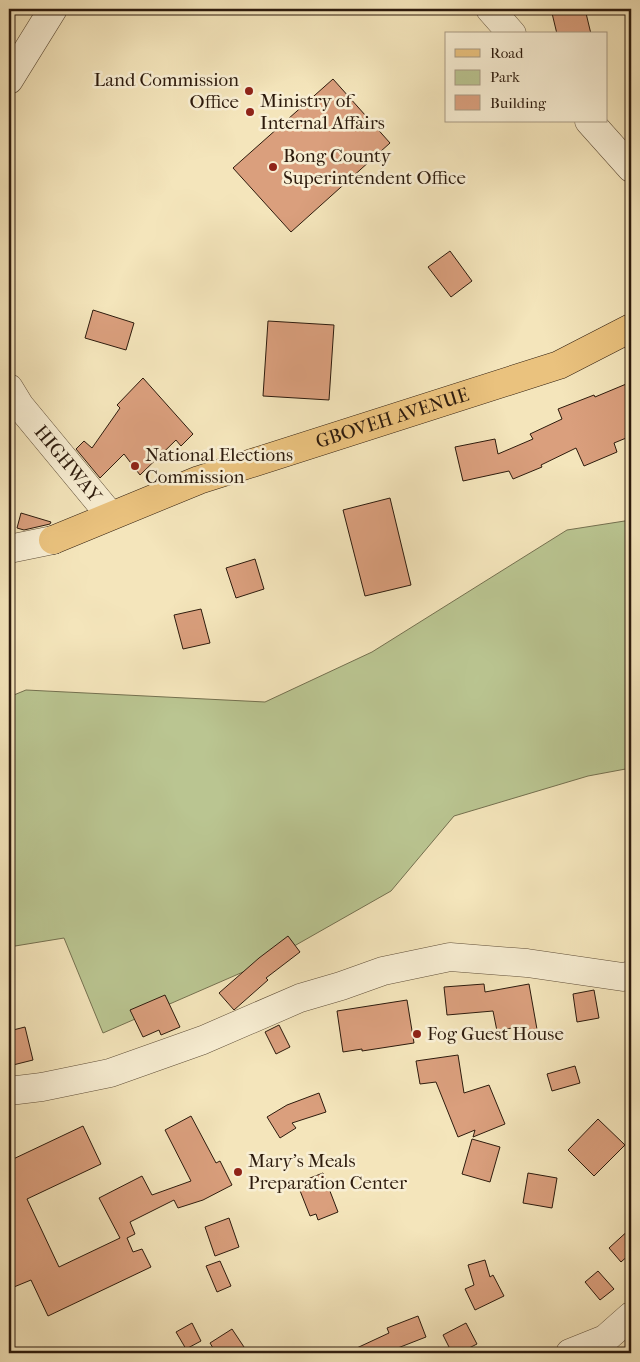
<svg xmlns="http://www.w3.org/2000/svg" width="640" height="1362" viewBox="0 0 640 1362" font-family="'IM FELL French Canon',serif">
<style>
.green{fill:#bac591;stroke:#74704f}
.building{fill:#da9f7d;stroke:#2d1b0d}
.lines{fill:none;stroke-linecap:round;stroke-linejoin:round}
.minor-casing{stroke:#5f4e38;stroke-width:29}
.major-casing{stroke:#2d1b0d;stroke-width:29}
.minor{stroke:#f8eed3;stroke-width:28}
.major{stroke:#eac27e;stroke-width:28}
.poi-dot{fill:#8f2418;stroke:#f8eed3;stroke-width:2}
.labels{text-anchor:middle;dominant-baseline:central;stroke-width:5;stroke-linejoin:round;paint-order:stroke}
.poi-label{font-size:19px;fill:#2d1b0d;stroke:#f8eed3;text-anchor:start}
.street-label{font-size:19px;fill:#2d1b0d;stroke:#f8eed3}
</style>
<rect width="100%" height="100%" fill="#f4e5bb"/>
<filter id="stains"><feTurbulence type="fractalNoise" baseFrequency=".004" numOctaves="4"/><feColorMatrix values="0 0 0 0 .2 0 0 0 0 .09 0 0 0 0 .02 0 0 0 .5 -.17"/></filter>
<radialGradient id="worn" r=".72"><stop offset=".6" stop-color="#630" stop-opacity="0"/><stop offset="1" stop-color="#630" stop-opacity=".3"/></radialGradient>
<path class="green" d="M631,520V768L588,776L454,816L391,891L266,962L103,1033L64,938L9,947V697L26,690L265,702L372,652L567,530Z"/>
<g class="building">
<path d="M551,9H585L591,34H557Z"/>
<path d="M333,79L390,143L291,232L233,168Z"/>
<path d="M450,251L472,281L451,297L428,267Z"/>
<path d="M93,310L134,323L126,350L85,338Z"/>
<path d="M268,321L334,325L329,400L263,396Z"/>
<path d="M143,378L193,434L181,446L176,440L140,475L124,454L100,478L76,449L84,441L92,448L120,408L117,405Z"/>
<path d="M631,382V436L614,443L617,452L584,466L576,448L541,465L542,467L513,479L509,471L463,481L455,447L495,439L498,454L533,439L530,434L562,419L558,409L594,395L595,397Z"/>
<path d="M390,498L411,585L365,596L343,510Z"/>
<path d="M21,513L51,522L50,524L24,530L17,528Z"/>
<path d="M255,559L264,589L236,598L226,568Z"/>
<path d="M201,609L210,643L183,649L174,615Z"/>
<path d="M288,936L300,952L266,978L268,980L234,1010L219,993L259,958Z"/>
<path d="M484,984L485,992L529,984L538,1035L523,1037L521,1026L497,1031L493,1011L447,1015L444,987Z"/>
<path d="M594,990L599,1018L577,1022L573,994Z"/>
<path d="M165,995L180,1027L161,1035L159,1030L143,1037L130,1010Z"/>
<path d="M407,1000L414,1043L362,1051V1049L343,1052L337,1011Z"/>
<path d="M279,1025L290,1047L276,1054L265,1032Z"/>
<path d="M25,1027L33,1060L9,1066V1031Z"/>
<path d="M458,1055L464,1093L489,1085L505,1124L473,1137L475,1130L458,1137L436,1082L420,1084L416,1061Z"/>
<path d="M575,1066L580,1083L552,1091L547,1074Z"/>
<path d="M319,1093L326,1112L292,1123L296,1128L280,1138L267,1117L287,1105Z"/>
<path d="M191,1116L216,1163L220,1161L232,1185L203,1200L178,1208L174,1200L130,1222L135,1234L127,1238L133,1252L142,1249L151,1267L48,1316L31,1280L9,1289V1161L83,1126L101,1164L27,1199L59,1267L120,1238L99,1198L142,1176L152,1195L191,1181L165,1130Z"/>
<path d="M598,1119L625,1145L594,1176L568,1150Z"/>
<path d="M472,1139L500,1147L490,1182L462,1174Z"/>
<path d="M323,1173L338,1212L318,1220L316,1214L310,1216L297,1183Z"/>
<path d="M528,1173L557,1178L552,1208L523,1203Z"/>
<path d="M229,1218L239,1247L215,1256L205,1227Z"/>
<path d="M631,1228V1253L621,1262L609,1248Z"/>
<path d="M485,1260L490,1277L493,1275L504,1296L475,1310L465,1289L474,1285L468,1265Z"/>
<path d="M220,1261L231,1286L217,1292L206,1266Z"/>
<path d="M598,1271L614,1289L600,1300L585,1282Z"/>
<path d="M418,1316L426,1337L385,1353H346L389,1333L387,1328Z"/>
<path d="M192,1323L201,1341L186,1349L176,1332Z"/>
<path d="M466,1323L477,1344L459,1353H452L443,1335Z"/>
<path d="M232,1329L248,1353H216L210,1343Z"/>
</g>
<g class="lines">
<g class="minor-casing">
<g id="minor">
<path d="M490,9L512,34"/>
<path d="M9,80L53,9"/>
<path d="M589,121L631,168"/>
<path id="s1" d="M9,388L20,406L110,515"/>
<path d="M9,549L53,540"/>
<path d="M9,1091L42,1087L110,1073L203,1040L300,998L341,986L383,971L450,957L527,963L623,977L631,975"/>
<path d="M570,1353L605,1339L631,1316"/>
</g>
</g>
<g class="major-casing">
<g id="major">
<path id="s2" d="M53,540L199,480L559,365L631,328"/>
</g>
</g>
<use href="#minor" class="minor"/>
<use href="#major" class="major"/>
</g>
<g class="poi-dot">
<circle cx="249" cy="91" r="5"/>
<circle cx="250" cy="112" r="5"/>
<circle cx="273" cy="167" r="5"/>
<circle cx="135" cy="466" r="5"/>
<circle cx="417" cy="1034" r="5"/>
<circle cx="238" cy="1172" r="5"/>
</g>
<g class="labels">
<g class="poi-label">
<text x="239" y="80" text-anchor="end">Land Commission<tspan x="239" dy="22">Office</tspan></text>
<text x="260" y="101">Ministry of<tspan x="260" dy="22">Internal Affairs</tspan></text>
<text x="283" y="156">Bong County<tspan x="283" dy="22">Superintendent Office</tspan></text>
<text x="145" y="455">National Elections<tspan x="145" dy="22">Commission</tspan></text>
<text x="427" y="1034">Fog Guest House</text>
<text x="248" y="1161">Mary's Meals<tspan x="248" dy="22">Preparation Center</tspan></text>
</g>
<g class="street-label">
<text stroke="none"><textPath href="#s2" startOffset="361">GBOVEH AVENUE</textPath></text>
<text stroke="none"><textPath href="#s1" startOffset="96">HIGHWAY</textPath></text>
</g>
</g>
<rect width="640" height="1362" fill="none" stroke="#f4e5bb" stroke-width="30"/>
<rect x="10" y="10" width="620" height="1342" fill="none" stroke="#2d1b0d" stroke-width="2.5"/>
<rect x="15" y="15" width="610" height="1332" fill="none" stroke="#2d1b0d"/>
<rect x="445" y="32" width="162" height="90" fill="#f8eed3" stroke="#a79a84"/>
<rect x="455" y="49" width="25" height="8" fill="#eac27e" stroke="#a79a84"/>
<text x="490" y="58" font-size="15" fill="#2d1b0d">Road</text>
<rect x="455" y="70" width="25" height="15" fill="#bac591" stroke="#a79a84"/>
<text x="490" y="82" font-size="15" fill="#2d1b0d">Park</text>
<rect x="455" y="95" width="25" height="15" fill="#da9f7d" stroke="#a79a84"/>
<text x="490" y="108" font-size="15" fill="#2d1b0d">Building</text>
<rect width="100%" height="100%" filter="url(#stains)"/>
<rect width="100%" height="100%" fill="url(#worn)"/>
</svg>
